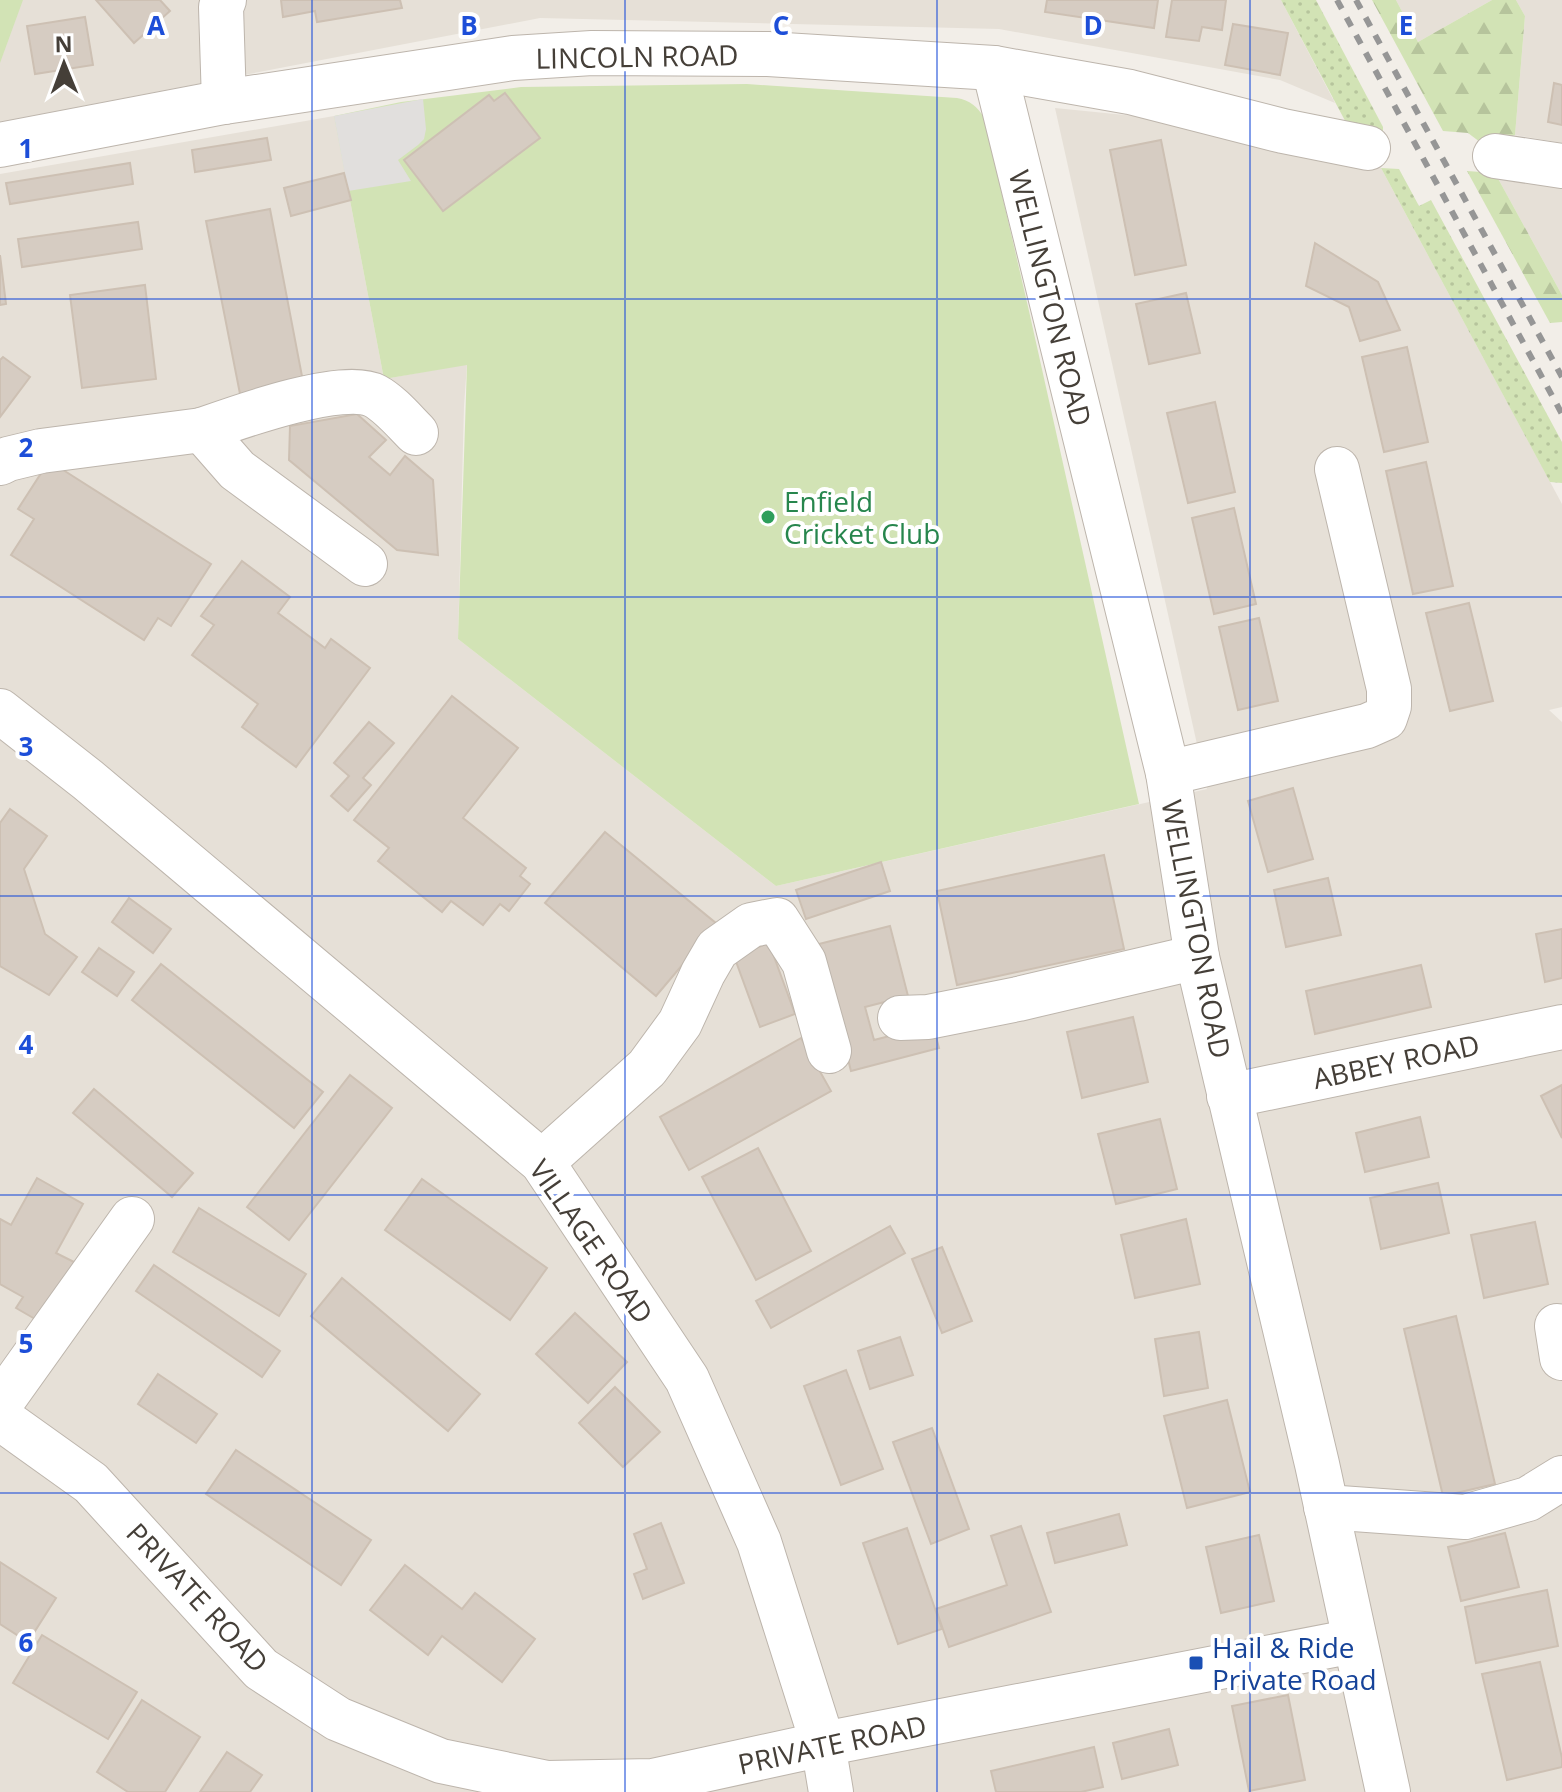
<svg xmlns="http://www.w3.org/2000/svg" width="1562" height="1792" viewBox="0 0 1562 1792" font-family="'Open Sans',sans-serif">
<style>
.residential{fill:#e6e0d7}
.grass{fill:url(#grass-dots)}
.forest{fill:url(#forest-firs)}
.garden{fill:#d2e3b5}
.parking{fill:#e1dfdd}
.building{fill:#d6ccc2;stroke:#cdc0b3;stroke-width:2}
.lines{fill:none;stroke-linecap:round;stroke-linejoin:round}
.minor-casing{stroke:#bdb5ac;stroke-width:46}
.minor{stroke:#fff;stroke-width:44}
.rail{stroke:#969696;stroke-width:6;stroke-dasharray:10 10;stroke-linecap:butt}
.grid{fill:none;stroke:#1d4ed8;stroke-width:2;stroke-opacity:0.55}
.leisure-dot{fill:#2e9e5b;stroke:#fff;stroke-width:3}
.transit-dot{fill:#1a4fb4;stroke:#fff;stroke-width:3}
.labels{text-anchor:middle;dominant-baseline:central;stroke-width:8;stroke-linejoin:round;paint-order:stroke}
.street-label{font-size:28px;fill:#453f38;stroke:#fff}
.leisure-label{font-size:28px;fill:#27864d;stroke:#fff;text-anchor:start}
.transit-label{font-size:28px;fill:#164399;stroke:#fff;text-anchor:start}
.grid-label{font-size:26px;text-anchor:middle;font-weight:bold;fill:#1d4ed8;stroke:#fff;stroke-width:8;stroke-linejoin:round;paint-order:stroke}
</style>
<defs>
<pattern id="grass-dots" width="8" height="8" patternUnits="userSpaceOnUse" patternTransform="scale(2)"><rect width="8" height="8" fill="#d2e3b5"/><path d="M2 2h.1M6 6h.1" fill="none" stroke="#b6c49c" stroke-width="1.8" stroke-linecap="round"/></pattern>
<pattern id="forest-firs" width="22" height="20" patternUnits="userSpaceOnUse" patternTransform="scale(2)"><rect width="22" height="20" fill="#d2e3b5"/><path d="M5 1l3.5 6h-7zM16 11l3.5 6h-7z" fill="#b6c49c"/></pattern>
</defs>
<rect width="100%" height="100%" fill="#f2eee8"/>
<g class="residential">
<path d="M0,0H1281L1335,103L1280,80L999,29L540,18L0,122Z"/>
<path d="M1396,0H1492L1418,42Z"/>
<path d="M1516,0H1562V143L1515,135L1525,16Z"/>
<path d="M1055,108L1155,118L1316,160L1381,168L1562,504V707L1549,710L1562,722V1792H0V174L334,116L384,379L467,364L464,406L458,639L776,886L1207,789Z"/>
<path d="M1495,173L1562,184V295Z"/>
</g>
<g class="grass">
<path d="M1281,0H1316L1383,127V140L1351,132Z"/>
<path d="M1381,168L1399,169L1419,206L1431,200L1562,442V483L1550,482Z"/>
</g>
<g class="forest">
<path d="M1372,0H1396L1418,42L1492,0H1516L1525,16L1515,135L1484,145L1468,133L1443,131Z"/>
<path d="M1467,171L1495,173L1562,295V322L1550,323Z"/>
</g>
<g class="garden">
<path d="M0,0H23L0,63Z"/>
<path d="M747,84L957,98C970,100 977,107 984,117L1029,311L1139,804L776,886L458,639L467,365L384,379L334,116L401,102L521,87Z"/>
</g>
<path class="parking" d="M423,99L426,129L424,139L418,145L398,160L411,181L348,191L334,116Z"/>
<g class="building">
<path d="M96,0H160L170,11L134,43Z"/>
<path d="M281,0H400L402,8L317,22L315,11L283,17Z"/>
<path d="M1047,0H1158L1154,28L1045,12Z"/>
<path d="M1172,0H1226L1222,30L1202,27L1199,41L1166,37Z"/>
<path d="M85,17L93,65L35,74L27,26Z"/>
<path d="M1233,24L1288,33L1280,75L1225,65Z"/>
<path d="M1554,83L1562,85V125L1548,122Z"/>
<path d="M505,93L540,138L443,211L404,160L489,95L494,101Z"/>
<path d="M267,138L271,160L195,172L192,150Z"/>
<path d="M1161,140L1186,265L1135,275L1110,150Z"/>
<path d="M130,163L133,184L10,204L6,183Z"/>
<path d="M344,173L351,200L291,216L284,188Z"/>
<path d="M270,209L305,392L242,404L206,221Z"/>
<path d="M138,222L142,249L22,267L18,239Z"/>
<path d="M1315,243L1378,282L1400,330L1360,341L1349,307L1306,286Z"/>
<path d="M0,255L6,304L0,305Z"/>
<path d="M145,285L156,379L82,388L70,295Z"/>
<path d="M1186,293L1200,353L1149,364L1136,304Z"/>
<path d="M1407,347L1428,442L1384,452L1362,357Z"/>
<path d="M3,357L30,377L0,417V360Z"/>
<path d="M1215,402L1235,492L1188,503L1167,413Z"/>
<path d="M357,414L386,440L369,457L390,475L405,456L433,480L438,555L397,550L289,460L290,426Z"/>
<path d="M49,461L211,564L171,626L158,618L144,640L11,555L34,519L18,509Z"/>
<path d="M1426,462L1453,586L1413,594L1386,471Z"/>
<path d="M1234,508L1256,604L1214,614L1192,518Z"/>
<path d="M242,561L290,597L278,613L325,648L331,639L370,668L296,767L242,727L258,704L192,655L214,625L201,616Z"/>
<path d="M1469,603L1493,701L1450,711L1426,613Z"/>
<path d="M1259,618L1278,701L1238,710L1219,627Z"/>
<path d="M452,696L518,748L463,818L526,868L520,876L530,884L509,911L500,904L483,925L451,901L442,912L378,861L389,848L354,820Z"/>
<path d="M369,722L394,743L363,778L371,785L348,811L331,796L349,776L334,763Z"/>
<path d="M1293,788L1313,859L1268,872L1248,801Z"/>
<path d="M10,809L47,836L24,869L45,934L77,957L49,995L0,966V823Z"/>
<path d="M605,832L717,924L656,996L545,903Z"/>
<path d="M1104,855L1124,949L957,985L937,891Z"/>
<path d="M881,862L890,891L806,919L796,890Z"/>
<path d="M1328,878L1341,935L1286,947L1274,890Z"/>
<path d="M129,898L171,929L153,953L112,922Z"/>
<path d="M890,926L908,996L865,1007L874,1040L933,1025L939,1048L851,1071L819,944Z"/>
<path d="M1562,929V978L1545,982L1536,934Z"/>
<path d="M769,943L795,1014L760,1027L734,956Z"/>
<path d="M99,948L134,972L117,996L82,972Z"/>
<path d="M161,964L323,1092L294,1128L132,1000Z"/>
<path d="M1421,965L1431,1007L1315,1034L1306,991Z"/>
<path d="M1133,1017L1148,1082L1082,1098L1067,1032Z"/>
<path d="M801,1038L831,1091L689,1170L660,1117Z"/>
<path d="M350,1075L392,1108L289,1240L247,1207Z"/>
<path d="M1562,1085V1138L1541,1096Z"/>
<path d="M94,1089L193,1173L172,1197L73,1113Z"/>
<path d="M1420,1117L1429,1157L1365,1172L1356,1133Z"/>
<path d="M1160,1119L1177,1189L1116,1204L1098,1134Z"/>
<path d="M758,1148L811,1251L756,1280L702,1177Z"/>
<path d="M37,1178L83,1204L56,1253L76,1263L42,1323L16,1308L23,1297L0,1284V1219L11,1225Z"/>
<path d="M422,1179L547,1268L510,1320L385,1230Z"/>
<path d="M1438,1183L1449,1233L1381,1249L1370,1198Z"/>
<path d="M199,1208L306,1274L279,1316L173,1252Z"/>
<path d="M1186,1219L1200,1284L1135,1298L1121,1235Z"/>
<path d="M1535,1222L1548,1284L1484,1298L1471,1235Z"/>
<path d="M890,1226L905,1253L771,1328L756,1301Z"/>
<path d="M942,1247L972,1321L942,1333L912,1259Z"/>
<path d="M154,1265L280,1351L262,1377L136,1291Z"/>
<path d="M342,1278L480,1394L448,1431L311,1316Z"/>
<path d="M575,1313L627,1362L588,1403L536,1354Z"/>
<path d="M1456,1316L1495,1484L1443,1496L1404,1329Z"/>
<path d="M1199,1332L1208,1388L1164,1396L1155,1339Z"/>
<path d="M900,1337L913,1375L870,1389L858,1351Z"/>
<path d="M846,1370L883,1469L841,1485L804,1386Z"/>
<path d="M158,1374L217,1414L196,1443L138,1404Z"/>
<path d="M615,1387L660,1432L623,1467L579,1423Z"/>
<path d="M1227,1400L1250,1492L1187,1508L1164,1416Z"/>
<path d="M932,1428L969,1529L931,1544L893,1442Z"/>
<path d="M236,1450L371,1540L341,1585L206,1494Z"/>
<path d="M1119,1514L1127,1545L1055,1563L1047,1533Z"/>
<path d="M661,1523L684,1583L643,1599L634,1574L647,1569L634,1534Z"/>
<path d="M1021,1526L1051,1612L949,1647L936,1609L1007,1585L991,1536Z"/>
<path d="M907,1528L942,1629L898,1644L863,1543Z"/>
<path d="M1505,1533L1519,1587L1461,1601L1448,1547Z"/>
<path d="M1259,1535L1274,1601L1221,1613L1206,1547Z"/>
<path d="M0,1562L56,1598L28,1642L0,1624Z"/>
<path d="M405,1565L462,1609L475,1593L535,1639L502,1682L442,1636L428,1655L370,1610Z"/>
<path d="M1547,1590L1558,1646L1476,1663L1465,1607Z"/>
<path d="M42,1635L137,1692L108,1739L13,1683Z"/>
<path d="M1540,1662L1562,1758V1767L1507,1780L1482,1674Z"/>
<path d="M1288,1695L1305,1780L1249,1791L1232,1706Z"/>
<path d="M142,1700L200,1737L165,1792H128L97,1772Z"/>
<path d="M1169,1729L1178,1765L1122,1779L1113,1743Z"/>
<path d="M1094,1747L1103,1787L1081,1792H996L991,1771Z"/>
<path d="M227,1752L262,1775L250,1792H200Z"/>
</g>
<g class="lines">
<g class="minor-casing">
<g id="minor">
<path d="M224,0L221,7L224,102"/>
<path d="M994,68L1168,773L1197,957L1317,1464L1388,1792"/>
<path d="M0,145L224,102L513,58L592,53L768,54L994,68L1130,92L1283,131L1368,148"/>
<path d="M1495,156L1562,166"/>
<path d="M0,463L8,459L41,451L202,430"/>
<path d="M365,564L237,470L202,430C236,418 343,379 375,396C390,404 404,421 416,433"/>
<path d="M0,711L88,780L542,1162L687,1379L759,1542L823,1744L831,1792"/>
<path d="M1168,773L1367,726L1385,718L1389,706V689L1337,469"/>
<path d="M900,1018L928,1017L1018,999L1197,957"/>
<path d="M1229,1096L1562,1027"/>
<path d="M542,1162L647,1068L680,1023L703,973L717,949L751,925L777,920L804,962L829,1051"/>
<path d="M1557,1326L1562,1358"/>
<path d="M0,1404L132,1219"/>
<path d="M0,1418L91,1483L261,1669L338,1719L441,1761L547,1783L653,1781L823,1744L1354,1641"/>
<path d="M1326,1507L1465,1517L1528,1499L1562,1478"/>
</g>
</g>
<use href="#minor" class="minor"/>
<g class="rail">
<path d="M1337,0L1562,414"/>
<path d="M1356,0L1562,377"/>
</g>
</g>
<path class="grid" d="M312,0V1792M625,0V1792M937,0V1792M1250,0V1792M0,299H1562M0,597H1562M0,896H1562M0,1195H1562M0,1493H1562"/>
<circle class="leisure-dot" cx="768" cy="517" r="8"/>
<rect class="transit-dot" x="1188" y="1655" width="16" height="16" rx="4"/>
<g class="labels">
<g class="street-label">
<text transform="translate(637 56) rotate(-1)">LINCOLN ROAD</text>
<text transform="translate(1051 298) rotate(76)">WELLINGTON ROAD</text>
<text transform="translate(1197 929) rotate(79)">WELLINGTON ROAD</text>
<text transform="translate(1396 1061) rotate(-12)">ABBEY ROAD</text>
<text transform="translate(592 1241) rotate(55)">VILLAGE ROAD</text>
<text transform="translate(198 1597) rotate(47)">PRIVATE ROAD</text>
<text transform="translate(832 1744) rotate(-12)">PRIVATE ROAD</text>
</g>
<g class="leisure-label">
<text x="784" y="501">Enfield<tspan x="784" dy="32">Cricket Club</tspan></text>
</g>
<g class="transit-label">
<text x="1212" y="1647">Hail &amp; Ride<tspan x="1212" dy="32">Private Road</tspan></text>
</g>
</g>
<g class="grid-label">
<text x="156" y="35">A</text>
<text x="469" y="35">B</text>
<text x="781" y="35">C</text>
<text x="1093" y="35">D</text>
<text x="1406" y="35">E</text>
<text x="26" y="158">1</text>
<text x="26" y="457">2</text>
<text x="26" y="756">3</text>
<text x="26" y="1054">4</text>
<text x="26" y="1353">5</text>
<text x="26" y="1652">6</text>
</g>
<g transform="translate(64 64) rotate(359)" stroke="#ffffff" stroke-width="6" paint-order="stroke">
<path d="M0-6L14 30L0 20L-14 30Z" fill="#453f38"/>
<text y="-12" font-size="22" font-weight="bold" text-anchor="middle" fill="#453f38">N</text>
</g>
</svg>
